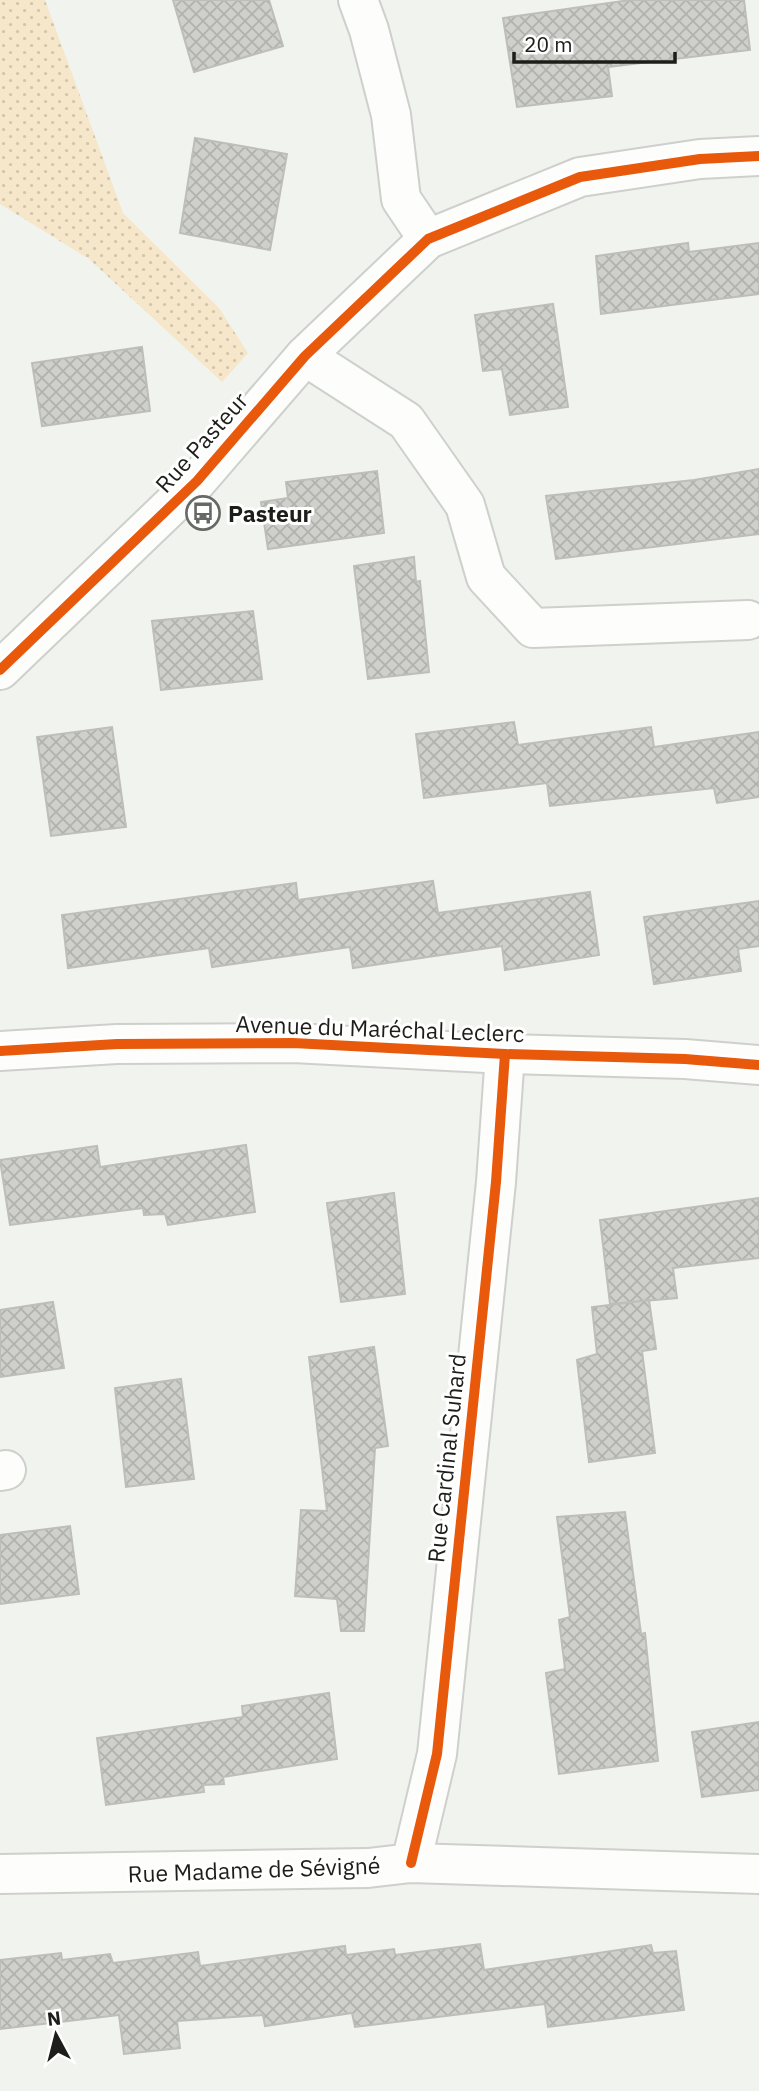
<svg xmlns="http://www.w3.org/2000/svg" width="759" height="2091" viewBox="0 0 759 2091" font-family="'IBM Plex Sans',sans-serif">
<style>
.park{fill:url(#park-dots)}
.building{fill:url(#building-cross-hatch);stroke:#bdbeba;stroke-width:2}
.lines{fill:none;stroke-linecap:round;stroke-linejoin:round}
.minor-casing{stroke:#ced0cc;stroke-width:42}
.minor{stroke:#fdfdfc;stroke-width:38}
.cycleway-casing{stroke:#fff;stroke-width:15}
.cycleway{stroke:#e8590c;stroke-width:10}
.labels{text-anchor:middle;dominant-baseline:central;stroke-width:6;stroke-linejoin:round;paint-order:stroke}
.street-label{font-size:23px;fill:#1d1e1a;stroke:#fff}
.poi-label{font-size:23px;font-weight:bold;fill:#1d1e1a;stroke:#fff;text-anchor:start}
</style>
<defs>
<pattern id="park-dots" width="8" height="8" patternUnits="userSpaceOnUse" patternTransform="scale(1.75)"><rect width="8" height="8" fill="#f6e6ca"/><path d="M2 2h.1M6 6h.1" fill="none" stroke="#d2c5ad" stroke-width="1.8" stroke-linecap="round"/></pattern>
<pattern id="building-cross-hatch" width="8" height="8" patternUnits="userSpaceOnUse" patternTransform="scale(1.75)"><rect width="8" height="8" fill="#cfcfcb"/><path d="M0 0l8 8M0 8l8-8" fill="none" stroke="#b1b1ae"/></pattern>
</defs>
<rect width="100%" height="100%" fill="#f1f3ee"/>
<path class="park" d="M0,0H45L123,213L219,308L248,353L222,382L89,259L0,204Z"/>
<g class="building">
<path d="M173,0H269L283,46L194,72Z"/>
<path d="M630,0H744L750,50L608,67L612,96L517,107L503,18Z"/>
<path d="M195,138L287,154L270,250L180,233Z"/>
<path d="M688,243L689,252L759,243V294L601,314L596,256Z"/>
<path d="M553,304L568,407L510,415L502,369L483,371L475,315Z"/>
<path d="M142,347L150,411L42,426L32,363Z"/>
<path d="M759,469V534L556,559L546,496L694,480Z"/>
<path d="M377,471L384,533L268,549L261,502L288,498L286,482Z"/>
<path d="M414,557L416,582L420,581L429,672L368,679L354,566Z"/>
<path d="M253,611L262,679L161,690L152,621Z"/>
<path d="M514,722L518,745L651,727L654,747L759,732V797L717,803L714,788L550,806L547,783L424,798L416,734Z"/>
<path d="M112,727L126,827L51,836L37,737Z"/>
<path d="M433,881L438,913L590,892L599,955L505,970L502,946L353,968L350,947L212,967L209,948L68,968L62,915L296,883L298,900Z"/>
<path d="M759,901V946L738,949L741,971L654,984L644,917Z"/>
<path d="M246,1145L255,1212L168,1225L165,1214L144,1215L143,1208L10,1225L0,1160L97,1146L100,1167Z"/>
<path d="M394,1193L405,1294L341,1302L327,1203Z"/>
<path d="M759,1198V1258L673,1268L677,1298L610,1304L600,1220Z"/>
<path d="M649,1300L656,1349L642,1351L655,1453L589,1462L577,1360L597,1354L592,1307Z"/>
<path d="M53,1302L64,1368L0,1377V1310Z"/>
<path d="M374,1347L388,1446L375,1448L364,1631H341L337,1599L295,1596L301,1510L327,1511L309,1357Z"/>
<path d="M181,1379L194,1479L126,1487L115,1388Z"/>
<path d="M625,1512L641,1634L645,1633L658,1761L559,1774L546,1673L565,1669L559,1620L570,1617L557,1517Z"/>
<path d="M70,1526L79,1594L0,1604V1535Z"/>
<path d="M329,1693L337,1759L223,1777L224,1784L203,1785L204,1792L106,1805L97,1738L243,1717L242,1706Z"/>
<path d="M759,1722V1790L702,1797L692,1732Z"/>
<path d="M480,1944L484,1970L651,1945L653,1953L676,1951L684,2010L548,2027L545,2004L355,2027L352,2013L265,2026L263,2015L177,2021L180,2048L124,2054L119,2015L0,2029V1960L61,1953L62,1960L110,1954L113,1963L198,1952L200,1966L345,1946L346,1955L394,1949L395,1955Z"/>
</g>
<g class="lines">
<g class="minor-casing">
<g id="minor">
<path d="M358,0L369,30L391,115L401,199L428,239"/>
<path d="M305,356L406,421L465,505L486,577L533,628L748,620"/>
<path d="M0,670L197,481L305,356L428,239L580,177L700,159L759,156"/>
<path d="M0,1051L117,1044L293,1043L505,1054L685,1059L759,1065"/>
<path d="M0,1471L6,1470"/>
<path d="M411,1863L437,1754L496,1182L505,1054"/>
<path d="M0,1874L368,1868L411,1863L759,1874"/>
</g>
</g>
<use href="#minor" class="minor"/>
<g class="cycleway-casing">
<g id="cycleway">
<path d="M0,670L197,481L305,356L428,239L580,177L700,159L759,156"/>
<path d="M0,1051L117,1044L293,1043L505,1054L685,1059L759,1065"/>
<path d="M411,1863L437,1754L496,1182L505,1054"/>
</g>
</g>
<use href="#cycleway" class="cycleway"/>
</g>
<defs>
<g id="bus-ring" transform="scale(1.75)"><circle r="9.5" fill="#fff" stroke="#676964" stroke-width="1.5"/><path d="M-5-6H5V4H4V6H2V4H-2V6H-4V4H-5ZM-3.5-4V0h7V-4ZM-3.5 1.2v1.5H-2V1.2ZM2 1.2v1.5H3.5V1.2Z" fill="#676964"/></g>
</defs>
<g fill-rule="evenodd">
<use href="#bus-ring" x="203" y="513"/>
</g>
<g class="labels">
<g class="street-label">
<text transform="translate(201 442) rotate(-48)">Rue Pasteur</text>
<text transform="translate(380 1028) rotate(2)">Avenue du Maréchal Leclerc</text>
<text transform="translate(446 1458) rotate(-84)">Rue Cardinal Suhard</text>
<text transform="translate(254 1869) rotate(-2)">Rue Madame de Sévigné</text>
</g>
<g class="poi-label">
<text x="228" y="513">Pasteur</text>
</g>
</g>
<g transform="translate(56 2035) rotate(353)" stroke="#ffffff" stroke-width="5" paint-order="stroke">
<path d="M0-5L12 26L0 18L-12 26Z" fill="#1d1e1a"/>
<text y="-10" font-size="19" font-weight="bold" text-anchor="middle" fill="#1d1e1a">N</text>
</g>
<path d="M514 52v10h161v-10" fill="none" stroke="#1d1e1a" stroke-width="3.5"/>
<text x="524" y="52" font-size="21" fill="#1d1e1a" stroke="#ffffff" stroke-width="5" paint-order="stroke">20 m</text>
</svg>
